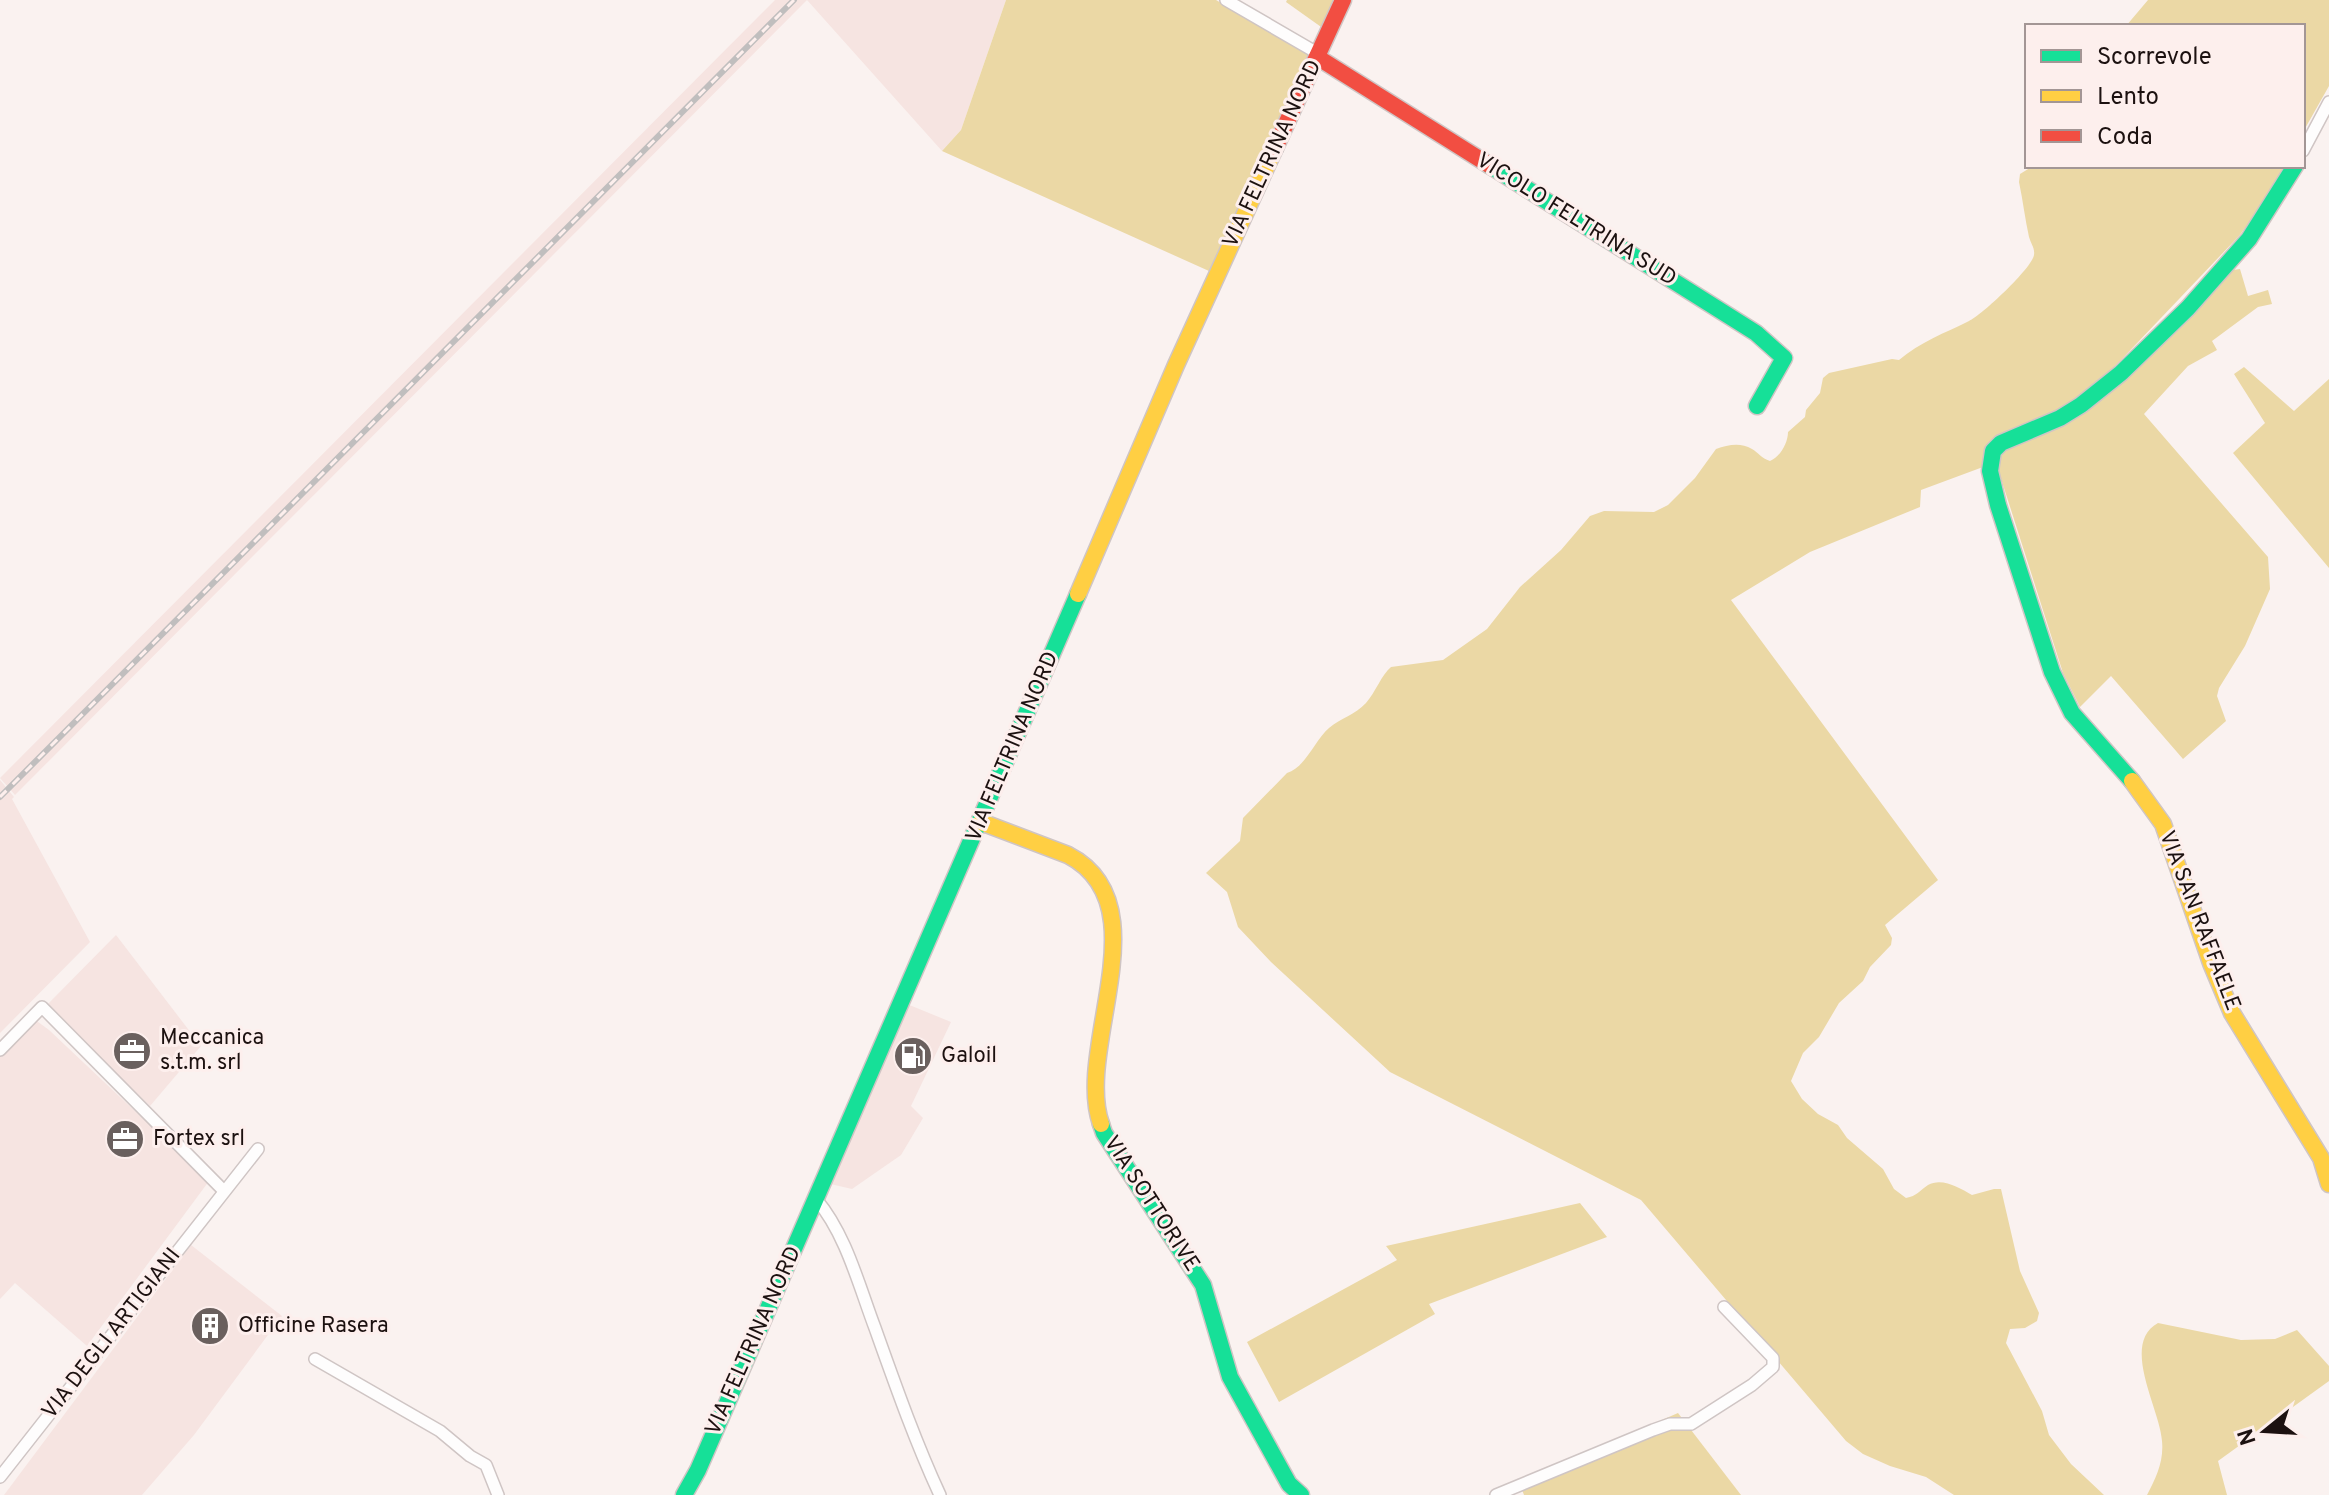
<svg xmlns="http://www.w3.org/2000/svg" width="2329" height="1495" viewBox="0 0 2329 1495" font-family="Overpass,sans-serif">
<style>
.built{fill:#f6e4e1}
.green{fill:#ebd8a5}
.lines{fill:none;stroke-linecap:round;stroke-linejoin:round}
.street-casing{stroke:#cfc5c4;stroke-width:14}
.fast-casing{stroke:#cfc5c4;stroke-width:19}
.slow-casing{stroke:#cfc5c4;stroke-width:19}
.jam-casing{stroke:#cfc5c4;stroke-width:19}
.street{stroke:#fefdfd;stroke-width:11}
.fast{stroke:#16e098;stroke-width:16}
.slow{stroke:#ffcf43;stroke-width:16}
.jam{stroke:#f24e42;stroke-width:16}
.rail-casing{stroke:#c0bebe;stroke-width:6}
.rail{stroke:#fdefed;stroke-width:3;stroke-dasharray:9;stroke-linecap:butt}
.labels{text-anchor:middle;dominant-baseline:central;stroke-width:6;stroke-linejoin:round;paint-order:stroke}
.street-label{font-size:22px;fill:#1c1110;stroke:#fdefed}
.poi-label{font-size:22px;fill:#1c1110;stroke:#fdefed;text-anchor:start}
</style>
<rect width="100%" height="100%" fill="#faf2f0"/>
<g class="built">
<path d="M775,0H1006L961,130L942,151L807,0L15,795L0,778Z"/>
<path d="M0,780L14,797L12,799L90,942L0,1033Z"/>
<path d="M116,935L201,1046L150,1106L46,1006Z"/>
<path d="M907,1004L951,1022L911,1106L923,1118L901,1155L852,1189L826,1183Z"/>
<path d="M34,1019L49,1030L209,1181L87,1346L15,1283L0,1299V1053Z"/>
<path d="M191,1245L282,1316L194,1435L142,1495H4Z"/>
</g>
<g class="green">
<path d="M1006,0H1216L1308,54L1209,271L942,151L961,130Z"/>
<path d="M1287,0H1337L1324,29L1286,2Z"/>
<path d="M2148,0H2329V86L2303,132V26H2126Z"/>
<path d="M2033,166H2284L2263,204L2239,236L2120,361L2087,392L2065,407L1992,439L1984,450L1983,467L1921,490L1920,507L1810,552L1731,600L1938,880L1885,925L1892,938L1891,945L1870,967L1863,981L1839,1003L1819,1037L1803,1053L1791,1081L1802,1099L1818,1114L1838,1125L1847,1138L1883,1169L1894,1189L1906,1198C1917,1196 1919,1191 1928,1185C1942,1177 1960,1188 1972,1195L1994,1189H2001L2020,1271L2039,1313L2037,1321L2025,1328L2010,1329L2006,1343L2042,1411L2049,1435L2071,1464L2104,1495H1954L1926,1477L1890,1466L1863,1454L1846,1441L1641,1200L1390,1072L1271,962L1238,927L1227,892L1206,873L1240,841L1243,818L1287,773C1305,768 1315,740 1329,728C1341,718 1355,715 1366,703C1375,693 1382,674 1391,667L1443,660L1487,629L1520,587L1561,550L1590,516L1604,511L1654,512L1668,505L1695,478L1716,449C1728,445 1740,442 1752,449C1759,453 1761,458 1770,461C1780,457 1788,443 1788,432L1805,417L1806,410L1820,393L1823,378L1829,373L1892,359L1899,360C1920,342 1945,333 1969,321C1982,315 2032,268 2034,255C2035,248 2031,244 2029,237C2025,219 2023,201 2019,182L2020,174Z"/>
<path d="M2229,268L2233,270L2240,269L2248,296L2268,290L2272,304L2258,307L2212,341L2217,350L2188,366L2144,414L2268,557L2270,589L2245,646L2219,688L2217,696L2226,721L2183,759L2111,676L2080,707L2063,673L1997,466L2001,450L2071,419Z"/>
<path d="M2244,367L2294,411L2329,379V568L2233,453L2265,423L2234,374Z"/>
<path d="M1580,1203L1607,1237L1429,1304L1435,1314L1279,1402L1247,1342L1397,1260L1386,1246Z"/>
<path d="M2158,1323L2241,1340L2275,1339L2297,1330L2329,1366V1381L2218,1461L2227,1495H2147C2156,1478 2164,1461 2162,1441C2160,1409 2120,1344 2158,1323Z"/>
<path d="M1678,1413L1741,1495H1524L1519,1482Z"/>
</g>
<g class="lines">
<g class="street-casing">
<g id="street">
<path d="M1226,0L1319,54"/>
<path d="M2303,151L2329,102"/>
<path d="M0,1050L42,1007L224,1191"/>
<path d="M816,1199C846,1234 859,1286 875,1328C895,1384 915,1441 940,1495"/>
<path d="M315,1359L440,1431L470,1456L486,1465L498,1495"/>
<path d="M0,1477L258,1149"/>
<path d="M1496,1495L1653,1430L1670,1424H1691L1752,1385L1773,1367V1358L1724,1307"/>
</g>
</g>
<g class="fast-casing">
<g id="fast">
<path d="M1489,165L1756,333L1784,358L1757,406"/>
<path d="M2132,781L2072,713L2052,672L1998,505L1990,471L1993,451L2001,443L2060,418L2081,405L2121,373L2188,308L2249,239L2295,166"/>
<path d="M1101,1124L1104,1133L1203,1285L1230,1377L1289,1484L1301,1495"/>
<path d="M684,1495L698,1470L1078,594"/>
</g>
</g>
<g class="slow-casing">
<g id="slow">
<path d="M1078,594L1176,365L1275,148"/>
<path d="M2132,781L2163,824L2211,963L2232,1013L2321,1158L2329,1184"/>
<path d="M981,822L1068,855C1163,904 1074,1048 1101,1124"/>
</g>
</g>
<g class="jam-casing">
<g id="jam">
<path d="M1317,57L1489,165"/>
<path d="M1275,148L1343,0"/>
</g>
</g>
<use href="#street" class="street"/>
<use href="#fast" class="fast"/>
<use href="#slow" class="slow"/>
<use href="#jam" class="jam"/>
<g class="rail-casing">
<path id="rail" d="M0,797L794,0"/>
</g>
<use href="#rail" class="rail"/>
</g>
<defs>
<g id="office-disc" transform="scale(2)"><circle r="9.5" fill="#6a605e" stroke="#fdefed"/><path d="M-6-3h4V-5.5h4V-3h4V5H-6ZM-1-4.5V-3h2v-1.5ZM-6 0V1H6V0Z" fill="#fff"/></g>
<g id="fuel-disc" transform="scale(2)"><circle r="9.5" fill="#6a605e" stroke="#fdefed"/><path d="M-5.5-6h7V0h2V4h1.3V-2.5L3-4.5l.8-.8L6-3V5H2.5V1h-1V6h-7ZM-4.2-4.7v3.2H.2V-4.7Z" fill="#fff"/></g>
<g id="building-disc" transform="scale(2)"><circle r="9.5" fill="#6a605e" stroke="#fdefed"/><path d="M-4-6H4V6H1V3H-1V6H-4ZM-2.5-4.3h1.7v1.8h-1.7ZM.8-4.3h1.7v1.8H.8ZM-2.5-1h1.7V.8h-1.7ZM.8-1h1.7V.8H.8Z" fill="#fff"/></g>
</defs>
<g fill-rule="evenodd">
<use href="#office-disc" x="132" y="1051"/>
<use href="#fuel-disc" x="913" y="1056"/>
<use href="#office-disc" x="125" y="1139"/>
<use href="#building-disc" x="210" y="1326"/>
</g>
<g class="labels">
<g class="street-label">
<text transform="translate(1273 154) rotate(-65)">VIA FELTRINA NORD</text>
<text transform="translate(1576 220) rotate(32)">VICOLO FELTRINA SUD</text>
<text transform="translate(1013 747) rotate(-67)">VIA FELTRINA NORD</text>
<text transform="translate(2199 921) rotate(69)">VIA SAN RAFFAELE</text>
<text transform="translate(1151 1204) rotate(57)">VIA SOTTORIVE</text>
<text transform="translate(112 1334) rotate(-52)">VIA DEGLI ARTIGIANI</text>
<text transform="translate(754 1341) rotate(-66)">VIA FELTRINA NORD</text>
</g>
<g class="poi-label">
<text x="160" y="1038">Meccanica<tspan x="160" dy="25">s.t.m. srl</tspan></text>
<text x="941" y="1056">Galoil</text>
<text x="153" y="1139">Fortex srl</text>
<text x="238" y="1326">Officine Rasera</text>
</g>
</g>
<rect x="2025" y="24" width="280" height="144" fill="#fdefed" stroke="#a39695" stroke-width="2"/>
<rect x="2041" y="50" width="40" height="12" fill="#16e098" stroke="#a39695" stroke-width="2"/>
<text x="2097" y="64" font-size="24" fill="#1c1110">Scorrevole</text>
<rect x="2041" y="90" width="40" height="12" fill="#ffcf43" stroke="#a39695" stroke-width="2"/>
<text x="2097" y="104" font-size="24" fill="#1c1110">Lento</text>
<rect x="2041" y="130" width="40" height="12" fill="#f24e42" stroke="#a39695" stroke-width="2"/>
<text x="2097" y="144" font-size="24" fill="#1c1110">Coda</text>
<g transform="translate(2265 1431) rotate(252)" stroke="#fdefed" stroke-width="6" paint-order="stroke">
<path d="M0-6L14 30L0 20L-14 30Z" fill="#1c1110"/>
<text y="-12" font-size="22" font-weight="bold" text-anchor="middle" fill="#1c1110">N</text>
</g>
</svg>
